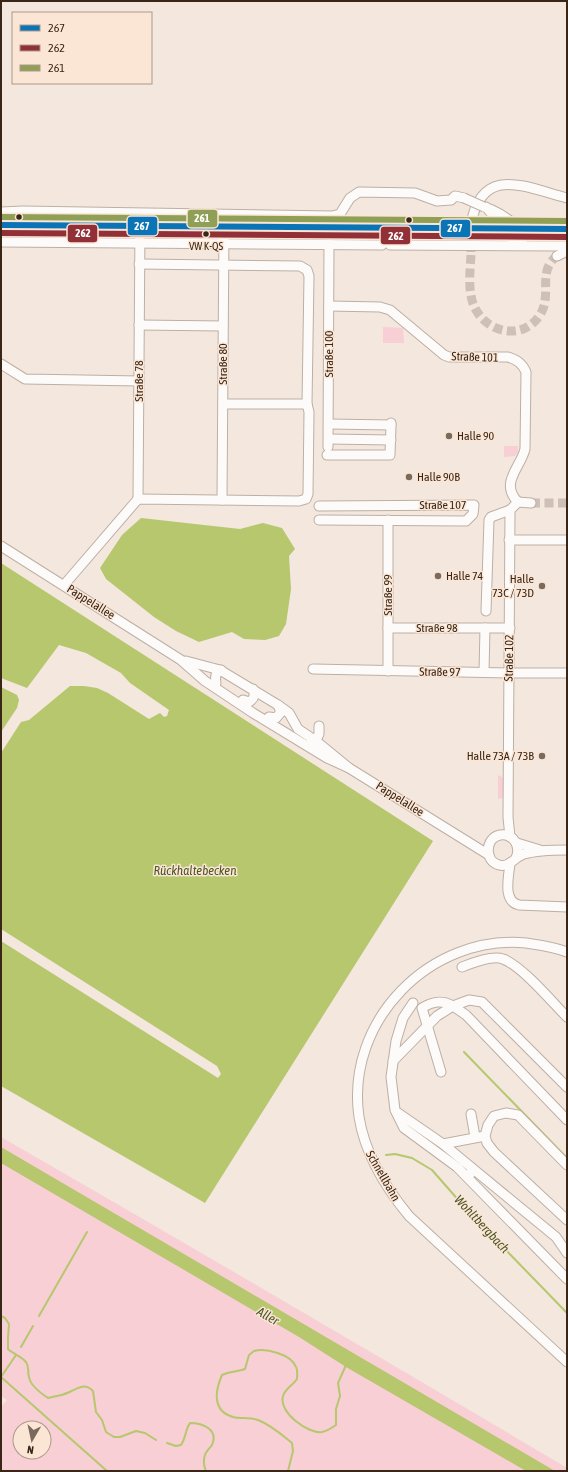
<svg xmlns="http://www.w3.org/2000/svg" width="568" height="1472" viewBox="0 0 568 1472" font-family="'Asap Condensed',sans-serif">
<style>
.green{fill:#f7cfd4;fill-rule:evenodd}
.water{fill:#b6c76d}
.lines{fill:none;stroke-linecap:round;stroke-linejoin:round}
.stream{stroke:#b6c76d;stroke-width:2}
.minor-tunnel{stroke:#cec0b6;stroke-width:9;stroke-dasharray:9 4.5;stroke-linecap:butt}
.minor-casing{stroke:#bdafa3;stroke-width:11}
.minor{stroke:#fdfbfa;stroke-width:9}
.minor-bridge-casing{stroke:#bdafa3;stroke-width:11;stroke-linecap:butt}
.minor-bridge{stroke:#fdfbfa;stroke-width:9}
.bus-1-casing{stroke:#fbe6d6;stroke-width:9}
.bus-2-casing{stroke:#fbe6d6;stroke-width:9}
.bus-3-casing{stroke:#fbe6d6;stroke-width:9}
.bus-1{stroke:#0b74b7;stroke-width:6}
.bus-2{stroke:#923037;stroke-width:6}
.bus-3{stroke:#8fa056;stroke-width:6}
.bus-dot{fill:#392616;stroke:#fbe6d6;stroke-width:1.5}
.poi-dot{fill:#7a6a5c;stroke:#fbe6d6;stroke-width:1.5}
.labels{text-anchor:middle;dominant-baseline:central;stroke-width:3;stroke-linejoin:round;paint-order:stroke}
.bus-label{font-size:11px;fill:#392616;stroke:#fbe6d6}
.street-label{font-size:12px;fill:#392616;stroke:#fbe6d6}
.poi-label{font-size:12px;fill:#392616;stroke:#fbe6d6;text-anchor:start}
.water-label{font-size:13px;font-style:italic;fill:#4b5727;stroke:#fbe6d6}
.line-badge{stroke:#fbe6d6;stroke-width:1.5}
.badge-label{font-size:11px;text-anchor:middle;font-weight:bold;fill:#fff}
</style>
<rect width="100%" height="100%" fill="#f3e7de"/>
<g class="green">
<path d="M1,230L127,231L131,234V238L129,239L1,238Z"/>
<path d="M212,230C216,230 219,230 220,235L217,239H150L148,236L151,233H183Z"/>
<path d="M307,232H317L319,234V239H236L233,237L234,234L236,233L275,234Z"/>
<path d="M340,232L368,233L369,237L367,241H341L338,236Z"/>
<path d="M407,232L411,239H429L438,232H494L504,240H407L405,236Z"/>
<path d="M520,233L567,234V239L524,238L520,236Z"/>
<path d="M383,327L403,328L404,343H383Z"/>
<path d="M504,446H518V452L515,456L504,457Z"/>
<path d="M498,775L504,778V798L498,799Z"/>
<path d="M1,1137C190,1246 379,1356 567,1468V1471H1V1407L7,1400L1,1396ZM20,1428H44V1452H20Z"/>
</g>
<g class="water">
<path d="M141,518L240,529L263,523L282,528L295,549L289,556L291,589L286,624L279,636L265,640L244,639L232,632L199,642L176,631L154,617L106,579L100,568L122,535Z"/>
<path d="M1,563L433,841L205,1203L1,1086V941L218,1078L221,1074L217,1066L1,929V753L21,722L29,720L70,686H84L97,688L108,693L149,719L160,713L164,717L167,716L169,710L130,683L121,673L86,653L59,645L27,688L1,678Z"/>
<path d="M1,687L17,695L19,700L17,708L1,732Z"/>
<path d="M1,1147L555,1471H526L346,1367L299,1337L1,1163Z"/>
</g>
<g class="lines">
<g class="stream">
<path d="M464,1052L567,1158"/>
<path d="M386,1155L395,1154L412,1158L432,1170L468,1211L567,1313"/>
<path d="M1,1316L5,1318L9,1324L8,1338V1349C13,1354 21,1356 26,1362C30,1368 27,1371 29,1377C30,1385 42,1394 48,1398C54,1396 61,1396 67,1393C77,1389 84,1382 93,1391L96,1412L102,1420L106,1432L114,1437H120L136,1431L145,1433L156,1440"/>
<path d="M39,1316L87,1232"/>
<path d="M21,1347L33,1326"/>
<path d="M1,1377L107,1471"/>
<path d="M1,1377L16,1355"/>
<path d="M167,1443L176,1446L181,1445C186,1438 185,1430 190,1423C202,1423 219,1429 212,1445C210,1448 206,1451 205,1455C203,1460 204,1467 206,1471"/>
<path d="M288,1471L293,1451L292,1443C281,1434 271,1425 258,1420C250,1417 241,1419 233,1417C212,1411 215,1391 222,1375C230,1371 237,1372 245,1369L249,1355L254,1351C266,1348 291,1354 296,1367C298,1370 297,1376 297,1379C293,1385 285,1389 283,1396C278,1412 308,1434 322,1432C328,1431 331,1428 336,1425V1409L340,1396L338,1383L346,1365"/>
</g>
<g class="minor-tunnel">
<path d="M471,252V224"/>
<path d="M471,255C470,273 467,294 476,310C490,335 526,340 541,313C552,294 537,271 557,256"/>
<path d="M531,503H567"/>
</g>
<g class="minor-casing">
<g id="minor">
<path d="M486,207C492,214 496,218 496,228C504,235 511,240 522,242"/>
<path d="M490,209L500,214L521,228"/>
<path d="M1,212L23,211L332,216L340,214L350,198L359,192L415,193L437,201L451,200L455,196L464,198"/>
<path d="M471,224C482,163 527,188 567,198"/>
<path d="M1,225L382,229"/>
<path d="M391,229H567"/>
<path d="M1,242L382,245"/>
<path d="M390,245L567,246"/>
<path d="M557,256L567,251"/>
<path d="M139,264L300,266L307,270L309,276L307,404H223"/>
<path d="M329,306L380,307L390,310L444,355L449,357H508C517,360 522,363 526,372L525,449C521,467 499,483 518,502"/>
<path d="M139,325L223,326"/>
<path d="M1,364L25,379L139,381"/>
<path d="M329,424L391,425V423"/>
<path d="M329,439L391,440"/>
<path d="M328,447L329,244"/>
<path d="M327,455H390L391,425"/>
<path d="M138,499L140,226"/>
<path d="M222,500L224,227"/>
<path d="M518,502L531,503"/>
<path d="M319,520L466,521L473,514L474,505L319,506"/>
<path d="M509,540H567"/>
<path d="M1,546L181,660L205,681L253,713L327,758L349,768"/>
<path d="M64,585L138,499L299,501L306,499L308,494L309,412L307,404"/>
<path d="M486,611L489,520L491,517L510,510"/>
<path d="M388,628H510"/>
<path d="M186,661L220,670L278,705L289,713L298,729L316,741L349,768L489,855"/>
<path d="M313,669L509,673H567"/>
<path d="M388,671V520"/>
<path d="M484,672L485,628"/>
<path d="M216,683C215,677 215,673 221,670"/>
<path d="M243,700L249,702C255,698 255,695 253,689"/>
<path d="M269,717L276,718L281,712L278,705"/>
<path d="M311,743L314,744L319,734V726"/>
<path d="M510,837L508,817L510,510L518,502"/>
<path d="M517,843L540,850"/>
<path d="M516,858C521,847 514,833 500,835C485,838 484,861 499,865C510,868 514,857 524,854C538,850 552,850 567,850"/>
<path d="M510,863C509,876 502,901 519,905L567,907"/>
<path d="M567,952C554,947 540,945 526,943C430,934 345,1021 359,1117C365,1154 385,1187 409,1216L567,1362"/>
<path d="M462,967C472,963 493,955 503,959C522,966 552,1002 567,1017"/>
<path d="M413,1003L403,1018L396,1041L391,1077L395,1110L404,1128L457,1167L567,1279"/>
<path d="M393,1061L437,1016L453,1006L466,1015L567,1120"/>
<path d="M441,1072L422,1008C433,1001 442,1000 453,1006L469,1000L482,1002L567,1087"/>
<path d="M398,1113L443,1144L485,1136"/>
<path d="M471,1114L475,1137"/>
<path d="M443,1144L472,1168L471,1173"/>
<path d="M567,1165L518,1115L506,1113L494,1116L488,1125L485,1136L487,1143L494,1152L567,1220"/>
<path d="M472,1168L556,1237L567,1253"/>
</g>
</g>
<use href="#minor" class="minor"/>
<g class="minor-bridge-casing">
<path id="minor-bridge" d="M464,198L484,207"/>
</g>
<use href="#minor-bridge" class="minor-bridge"/>
<g class="bus-1-casing">
<path id="bus-1" d="M1,225L567,229"/>
</g>
<g class="bus-2-casing">
<path id="bus-2" d="M1,233L567,237"/>
</g>
<g class="bus-3-casing">
<path id="bus-3" d="M1,217L567,221"/>
</g>
<use href="#bus-1" class="bus-1"/>
<use href="#bus-2" class="bus-2"/>
<use href="#bus-3" class="bus-3"/>
</g>
<g class="bus-dot">
<circle cx="19" cy="217" r="3.5"/>
<circle cx="409" cy="220" r="3.5"/>
<circle cx="206" cy="234" r="3.5"/>
</g>
<g class="poi-dot">
<circle cx="449" cy="436" r="4"/>
<circle cx="409" cy="477" r="4"/>
<circle cx="438" cy="576" r="4"/>
<circle cx="542" cy="586" r="4"/>
<circle cx="542" cy="756" r="4"/>
</g>
<g class="labels">
<g class="bus-label">
<text x="206" y="246">VW K-QS</text>
</g>
<g class="street-label">
<text transform="translate(329 354) rotate(-90)">Straße 100</text>
<text transform="translate(475 357) rotate(2)">Straße 101</text>
<text transform="translate(223 364) rotate(-90)">Straße 80</text>
<text transform="translate(139 381) rotate(-90)">Straße 78</text>
<text x="443" y="505">Straße 107</text>
<text transform="translate(388 595) rotate(-90)">Straße 99</text>
<text transform="translate(91 602) rotate(32)">Pappelallee</text>
<text x="437" y="628">Straße 98</text>
<text transform="translate(509 658) rotate(-89)">Straße 102</text>
<text transform="translate(440 672) rotate(1)">Straße 97</text>
<text transform="translate(400 799) rotate(32)">Pappelallee</text>
<text transform="translate(383 1176) rotate(60)">Schnellbahn</text>
</g>
<g class="poi-label">
<text x="457" y="436">Halle 90</text>
<text x="417" y="477">Halle 90B</text>
<text x="446" y="576">Halle 74</text>
<text x="534" y="579" text-anchor="end">Halle<tspan x="534" dy="14">73C / 73D</tspan></text>
<text x="534" y="756" text-anchor="end">Halle 73A / 73B</text>
</g>
<g class="water-label">
<text x="195" y="870">Rückhaltebecken</text>
<text transform="translate(482 1224) rotate(47)">Wohltbergbach</text>
<text transform="translate(268 1316) rotate(30)">Aller</text>
</g>
</g>
<g class="line-badge">
<rect x="187" y="209" width="31" height="19" rx="4" fill="#8fa056"/>
<rect x="127" y="216" width="31" height="20" rx="4" fill="#0b74b7"/>
<rect x="440" y="219" width="31" height="19" rx="4" fill="#0b74b7"/>
<rect x="67" y="224" width="31" height="19" rx="4" fill="#923037"/>
<rect x="380" y="226" width="31" height="19" rx="4" fill="#923037"/>
</g>
<g class="badge-label">
<text x="202" y="222">261</text>
<text x="142" y="230">267</text>
<text x="455" y="232">267</text>
<text x="83" y="237">262</text>
<text x="396" y="240">262</text>
</g>
<rect width="568" height="1472" fill="none" stroke="#392616" stroke-width="4"/>
<rect x="12" y="12" width="140" height="72" fill="#fbe6d6" stroke="#ad9989"/>
<rect x="20" y="25" width="20" height="6" fill="#0b74b7" stroke="#ad9989"/>
<text x="48" y="32" font-size="12" fill="#392616">267</text>
<rect x="20" y="45" width="20" height="6" fill="#923037" stroke="#ad9989"/>
<text x="48" y="52" font-size="12" fill="#392616">262</text>
<rect x="20" y="65" width="20" height="6" fill="#8fa056" stroke="#ad9989"/>
<text x="48" y="72" font-size="12" fill="#392616">261</text>
<g transform="translate(32 1440) rotate(189)"><circle r="19" fill="#fbe6d6" stroke="#ad9989"/>
<path d="M0-3L7 15L0 10L-7 15Z" fill="#7a6a5c"/>
<text y="-6" font-size="11" font-weight="bold" text-anchor="middle" fill="#392616">N</text>
</g>
</svg>
